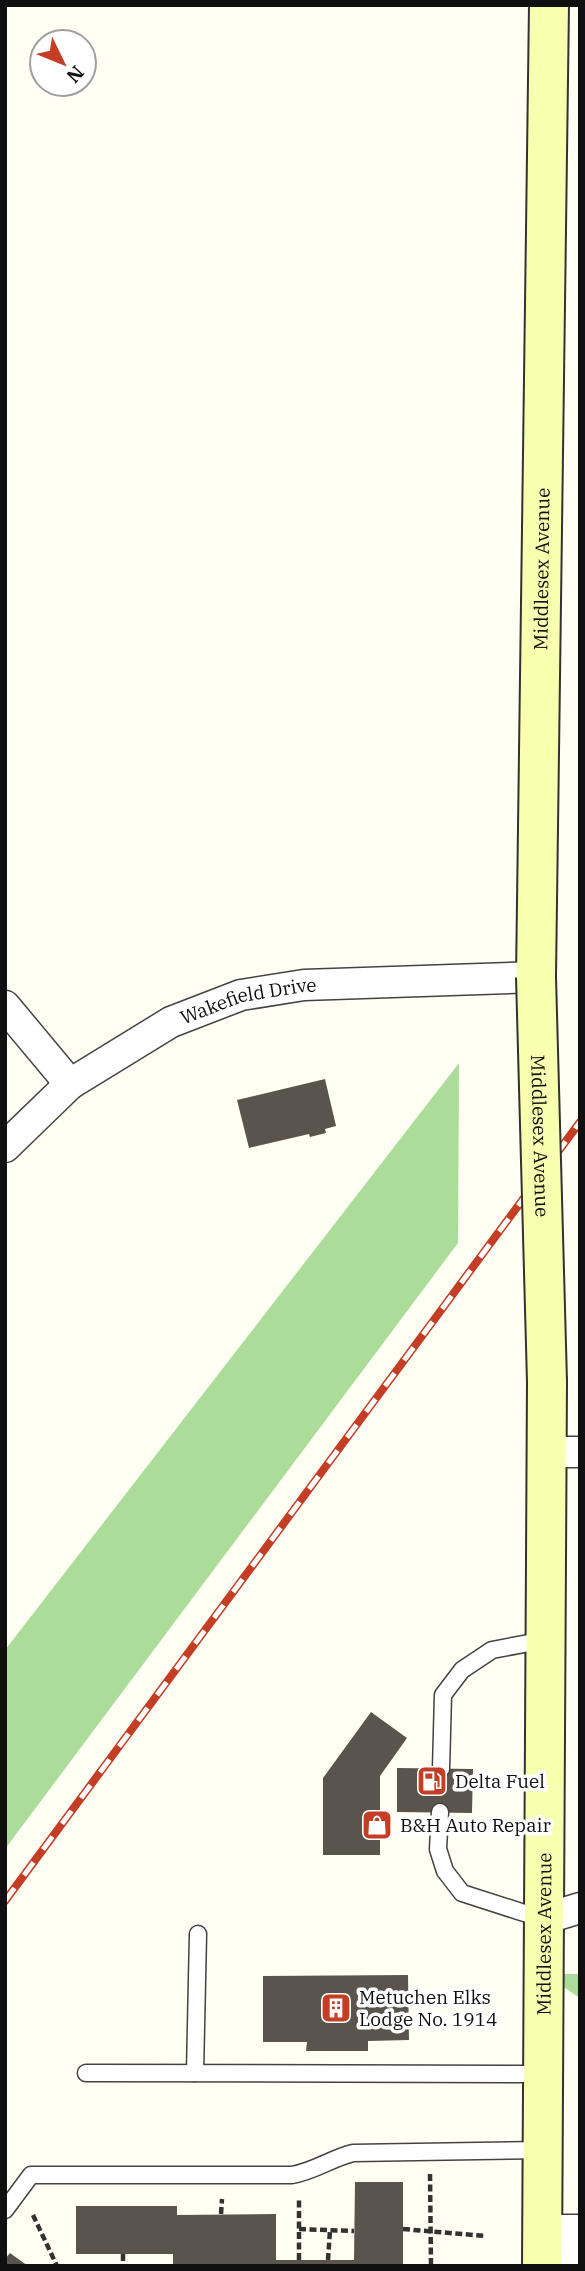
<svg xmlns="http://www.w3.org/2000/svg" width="585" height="2271" viewBox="0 0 585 2271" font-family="'IBM Plex Serif',serif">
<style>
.forest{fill:#abdc9a}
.building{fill:#59544c}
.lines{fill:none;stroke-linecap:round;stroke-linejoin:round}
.lane-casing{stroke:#434343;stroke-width:19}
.street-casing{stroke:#434343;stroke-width:33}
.secondary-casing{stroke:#323232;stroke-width:42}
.path{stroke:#323232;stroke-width:4.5;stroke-dasharray:7 3.5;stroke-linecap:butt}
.lane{stroke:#fff;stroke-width:16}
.street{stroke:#fff;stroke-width:30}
.secondary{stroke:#f8ffae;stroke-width:38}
.rail-casing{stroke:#c43d25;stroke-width:8}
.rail{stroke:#fff;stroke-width:5;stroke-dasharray:16;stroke-linecap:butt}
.secondary-bridge-casing{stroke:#323232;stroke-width:42;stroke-linecap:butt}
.secondary-bridge{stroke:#f8ffae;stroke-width:38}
.labels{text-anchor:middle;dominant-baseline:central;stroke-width:7;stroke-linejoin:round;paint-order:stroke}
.street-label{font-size:19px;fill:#101010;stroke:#fff}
.poi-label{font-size:19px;fill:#101010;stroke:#fff;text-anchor:start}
</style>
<rect width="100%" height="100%" fill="#fffff3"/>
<g class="forest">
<path d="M459,1063L458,1243L5,1849V1650Z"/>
<path d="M544,1974H580V1998Z"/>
</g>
<g class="building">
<path d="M325,1079L336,1126L325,1129L326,1133L310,1137L309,1134L249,1148L237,1100Z"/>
<path d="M371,1712L407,1738L380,1776V1855H323V1778Z"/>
<path d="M397,1768L473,1769L472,1813L397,1812Z"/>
<path d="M408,1975L409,2040L368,2041V2051H306L307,2042H263V1976Z"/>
<path d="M355,2182H403V2266L173,2265V2254H76V2206H177V2215L276,2214V2260H354Z"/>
<path d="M10,2253L28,2266H5V2259Z"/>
</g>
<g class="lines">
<g class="lane-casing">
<g id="lane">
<path d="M441,1769L443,1695L462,1670L492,1650L545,1640"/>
<path d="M440,1812L438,1849L445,1871L462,1893L543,1919"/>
<path d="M86,2073L544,2074"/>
<path d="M195,2073L198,1934"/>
<path d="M5,2210L31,2175H292C315,2171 332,2158 353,2153L543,2150"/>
</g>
</g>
<g class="street-casing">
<g id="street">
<path d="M5,1006L70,1084"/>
<path id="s1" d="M5,1147L70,1084L171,1022L241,995L304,985L536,977"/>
<path d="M547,1452H580"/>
<path d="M544,1919L580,1908"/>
<path d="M543,2230H580"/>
<path d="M542,2258L580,2256"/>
</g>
</g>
<g class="secondary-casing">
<g id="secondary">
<path id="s2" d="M536,977L549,5"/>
<path id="s3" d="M542,2266L547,1382"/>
</g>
</g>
<g class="path">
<path d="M430,2174L431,2266"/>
<path d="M221,2214L222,2199"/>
<path d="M33,2215L57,2266"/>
<path d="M299,2229L354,2231"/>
<path d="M403,2229L485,2236"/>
<path d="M123,2254V2266"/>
<path d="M299,2260V2199"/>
<path d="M328,2260L330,2230"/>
<path d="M220,2266V2265"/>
</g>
<use href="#lane" class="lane"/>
<use href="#street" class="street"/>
<use href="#secondary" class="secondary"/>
<g class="rail-casing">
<path id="rail" d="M5,1901L580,1122"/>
</g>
<use href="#rail" class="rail"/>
<g class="secondary-bridge-casing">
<g id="secondary-bridge">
<path id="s4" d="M536,977L547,1382"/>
</g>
</g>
<use href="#secondary-bridge" class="secondary-bridge"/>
</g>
<defs>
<g id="fuel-square" transform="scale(1.575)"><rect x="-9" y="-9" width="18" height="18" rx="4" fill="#c43d25" stroke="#fff"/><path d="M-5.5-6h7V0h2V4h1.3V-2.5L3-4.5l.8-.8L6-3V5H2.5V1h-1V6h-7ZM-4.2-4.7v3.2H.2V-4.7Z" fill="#fff"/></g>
<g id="shop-square" transform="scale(1.575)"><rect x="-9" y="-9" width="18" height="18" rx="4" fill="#c43d25" stroke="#fff"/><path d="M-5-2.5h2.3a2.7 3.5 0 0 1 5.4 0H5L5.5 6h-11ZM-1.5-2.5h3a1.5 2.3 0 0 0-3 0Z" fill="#fff"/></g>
<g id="building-square" transform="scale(1.575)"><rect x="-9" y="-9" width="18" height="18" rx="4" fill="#c43d25" stroke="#fff"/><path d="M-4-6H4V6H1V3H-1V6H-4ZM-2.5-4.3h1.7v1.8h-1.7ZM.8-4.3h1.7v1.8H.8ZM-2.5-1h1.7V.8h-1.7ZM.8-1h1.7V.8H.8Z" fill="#fff"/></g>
</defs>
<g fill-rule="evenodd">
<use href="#fuel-square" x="432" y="1781"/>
<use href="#shop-square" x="377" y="1825"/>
<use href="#building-square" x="336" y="2008"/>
</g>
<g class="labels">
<g class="street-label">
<text stroke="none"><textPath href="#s2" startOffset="408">Middlesex Avenue</textPath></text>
<text stroke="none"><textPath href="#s1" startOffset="290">Wakefield Drive</textPath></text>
<text stroke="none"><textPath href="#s4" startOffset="159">Middlesex Avenue</textPath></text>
<text stroke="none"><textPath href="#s3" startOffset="332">Middlesex Avenue</textPath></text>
</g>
<g class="poi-label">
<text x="455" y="1781">Delta Fuel</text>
<text x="400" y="1825">B&amp;H Auto Repair</text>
<text x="359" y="1997">Metuchen Elks<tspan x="359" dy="22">Lodge No. 1914</tspan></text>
</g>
</g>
<rect width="585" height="2271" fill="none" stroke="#101010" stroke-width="14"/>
<g transform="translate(63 63) rotate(133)"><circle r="33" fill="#ffffff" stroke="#9f9f9f" stroke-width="2"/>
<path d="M0-5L12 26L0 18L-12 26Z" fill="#c43d25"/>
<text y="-10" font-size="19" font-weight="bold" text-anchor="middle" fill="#101010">N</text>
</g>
</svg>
